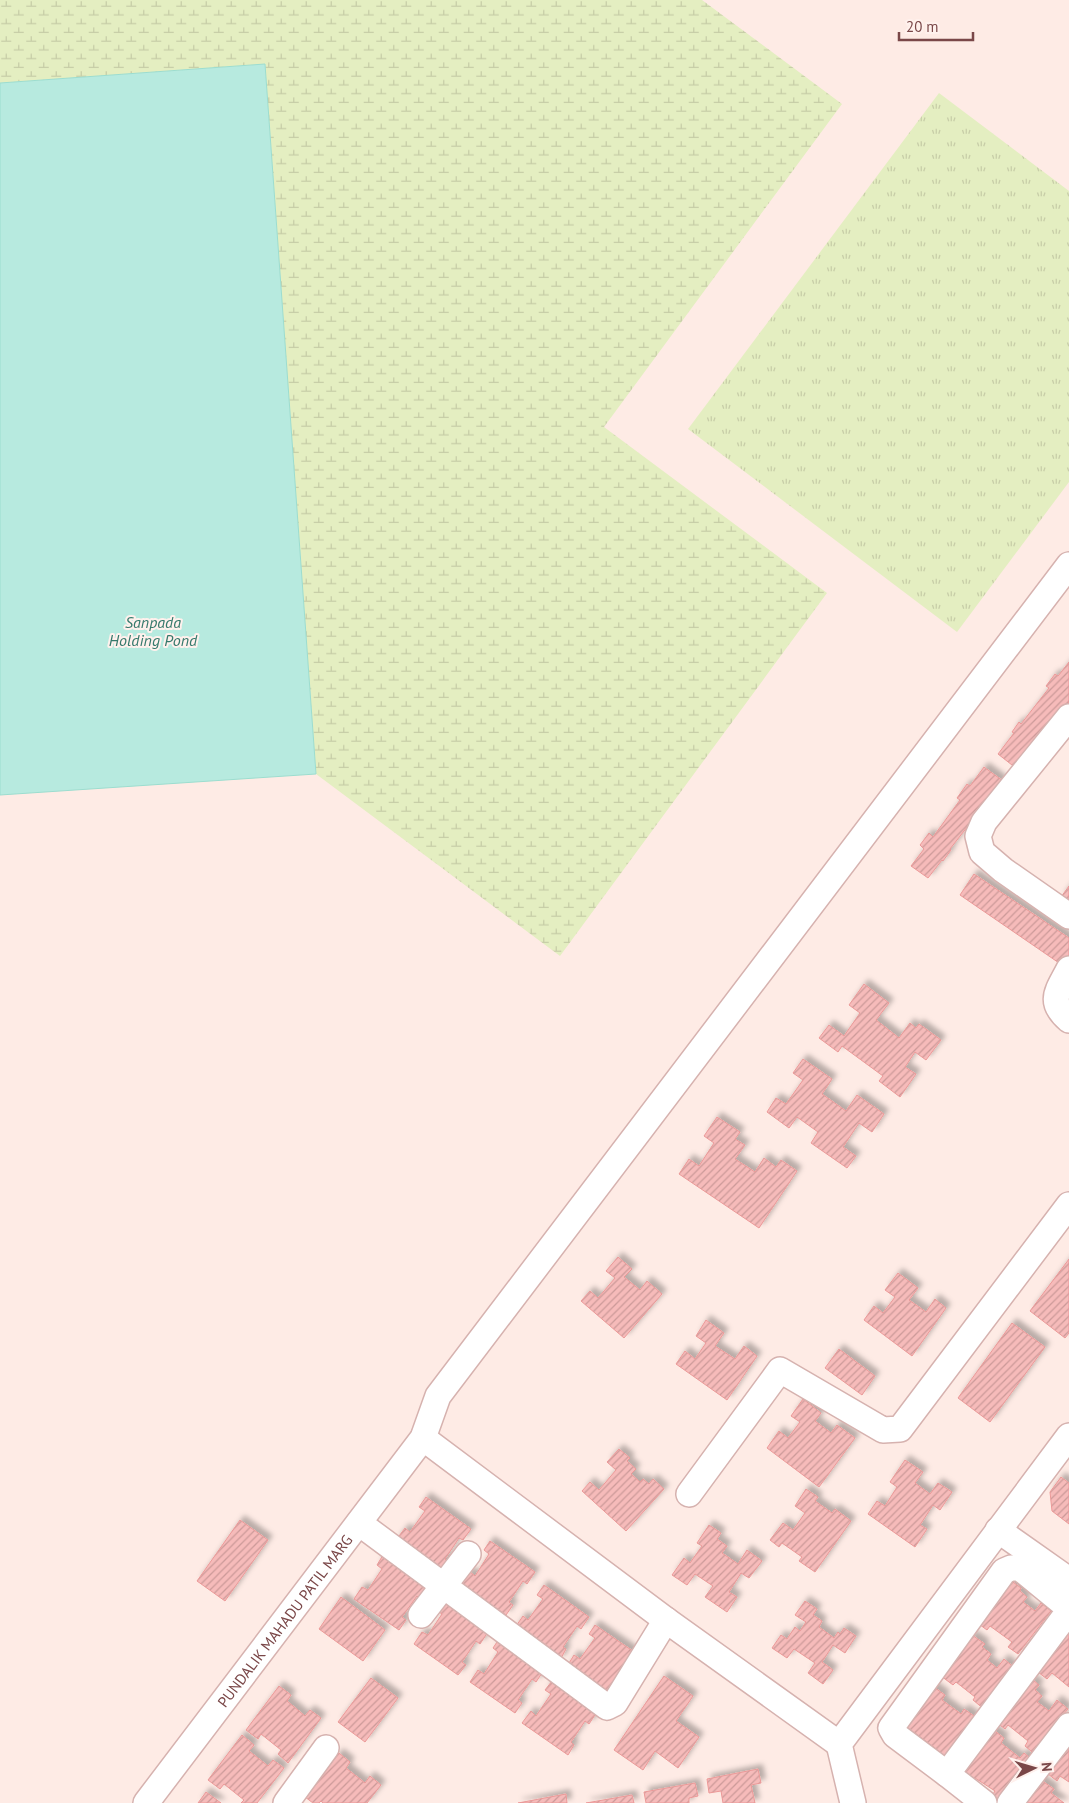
<svg xmlns="http://www.w3.org/2000/svg" width="1069" height="1803" viewBox="0 0 1069 1803" font-family="'PT Sans',sans-serif">
<style>
.wetland{fill:url(#wetland-marsh)}
.park{fill:url(#park-tufts)}
.water{fill:#b7eadf;stroke:#9cddcf}
.building{fill:url(#building-hatch);stroke:#eb9998;filter:url(#shadow)}
.lines{fill:none;stroke-linecap:round;stroke-linejoin:round}
.minor-casing{stroke:#d6b2af;stroke-width:28}
.minor{stroke:#fff;stroke-width:25}
.labels{text-anchor:middle;dominant-baseline:central;stroke-width:4;stroke-linejoin:round;paint-order:stroke}
.street-label{font-size:15px;fill:#7a4748;stroke:#fff1ed}
.water-label{font-size:16px;font-style:italic;fill:#36796c;stroke:#fff1ed}
</style>
<defs>
<pattern id="wetland-marsh" width="20" height="14" patternUnits="userSpaceOnUse" patternTransform="scale(1.25)"><rect width="20" height="14" fill="#e4eec1"/><path d="M1 5h8M5 5V1M11 12h8M15 12V8" fill="none" stroke="#c7cda7"/></pattern>
<pattern id="park-tufts" width="24" height="20" patternUnits="userSpaceOnUse" patternTransform="scale(1.25)"><rect width="24" height="20" fill="#e4eec1"/><path d="M3 7l-1-3M5 7V3M7 7l1-3M15 17l-1-3M17 17v-4M19 17l1-3" fill="none" stroke="#c7cda7"/></pattern>
<pattern id="building-hatch" width="6" height="6" patternUnits="userSpaceOnUse" patternTransform="scale(1.25)"><rect width="6" height="6" fill="#f6bbba"/><path d="M-1 1l2-2M0 6l6-6M5 7l2-2" fill="none" stroke="#cc9a99"/></pattern>
<filter id="shadow"><feDropShadow dx="4.5" dy="-4.5" stdDeviation="2.5" flood-color="#0004"/></filter>
</defs>
<rect width="100%" height="100%" fill="#feebe5"/>
<path class="wetland" d="M0,0H702L842,104L604,427L827,593L560,956L316,774L265,64L0,83Z"/>
<path class="park" d="M939,93L1069,191V482L957,632L688,429Z"/>
<path class="water" d="M265,64L316,774L0,795V83Z"/>
<g class="building">
<path d="M1069,662V702L1017,769L998,754L1014,733L1012,732L1019,722L1021,724L1049,688L1046,686L1055,674L1058,676Z"/>
<path d="M984,767L1003,781L950,849L951,850L943,861L942,860L928,878L911,866L924,849L920,845L929,833L933,837L960,800L957,798L967,784L970,786Z"/>
<path d="M974,874L1069,938V955L1062,965L960,895Z"/>
<path d="M1069,886V903L1061,897Z"/>
<path d="M864,984L889,1003L876,1020L899,1038L910,1023L916,1028L919,1024L941,1040L926,1060L915,1052L905,1067L916,1074L900,1097L879,1081L883,1076L842,1046L838,1052L819,1038L829,1025L844,1036L860,1013L849,1005Z"/>
<path d="M803,1059L832,1079L822,1094L846,1111L857,1095L884,1114L872,1132L859,1123L843,1147L856,1156L847,1168L811,1143L818,1132L797,1117L789,1128L767,1112L776,1098L786,1104L803,1080L793,1073Z"/>
<path d="M717,1117L740,1132L735,1139L745,1145L735,1159L755,1172L764,1158L776,1167L781,1160L797,1171L759,1228L679,1174L689,1159L699,1166L714,1143L704,1136Z"/>
<path d="M618,1257L632,1269L624,1277L640,1290L647,1281L662,1294L624,1338L581,1301L590,1291L598,1298L615,1278L606,1271Z"/>
<path d="M1069,1259V1333L1065,1338L1030,1311Z"/>
<path d="M898,1273L918,1288L909,1300L926,1312L935,1299L946,1308L912,1356L864,1320L874,1306L883,1313L895,1297L885,1290Z"/>
<path d="M706,1320L724,1333L715,1346L735,1359L744,1346L757,1356L727,1400L676,1364L685,1351L695,1359L706,1343L696,1336Z"/>
<path d="M1012,1323L1045,1347L990,1422L958,1398Z"/>
<path d="M839,1349L875,1376L862,1395L825,1368Z"/>
<path d="M803,1399L821,1413L815,1421L831,1433L837,1425L855,1438L819,1487L767,1448L779,1431L788,1438L800,1422L791,1416Z"/>
<path d="M619,1449L630,1458L627,1461L636,1469L631,1474L640,1482L643,1479L649,1484L653,1479L664,1489L626,1531L582,1491L590,1482L599,1490L616,1470L607,1462Z"/>
<path d="M905,1460L923,1472L915,1483L930,1494L938,1483L952,1492L940,1510L933,1505L920,1525L927,1529L915,1547L868,1514L877,1501L885,1506L897,1487L890,1482Z"/>
<path d="M1061,1477L1069,1483V1524L1052,1511L1050,1492Z"/>
<path d="M806,1489L818,1497L815,1501L832,1513L835,1509L851,1521L815,1572L799,1561L802,1557L782,1543L779,1547L770,1540L783,1523L793,1530L805,1513L795,1506Z"/>
<path d="M426,1497L471,1529L463,1540L459,1538L445,1559L448,1561L441,1571L396,1540L405,1528L410,1532L425,1511L419,1507Z"/>
<path d="M240,1520L268,1540L225,1601L197,1581Z"/>
<path d="M709,1525L721,1533L717,1539L727,1546L722,1553L738,1564L747,1550L762,1561L749,1578L741,1573L729,1592L737,1597L727,1612L705,1597L713,1586L695,1574L687,1585L672,1575L684,1558L690,1563L702,1546L697,1543Z"/>
<path d="M490,1541L535,1572L527,1584L523,1581L509,1602L513,1605L506,1615L461,1584L469,1571L475,1576L489,1554L484,1550Z"/>
<path d="M383,1555L429,1587L420,1599L417,1596L402,1617L406,1620L399,1630L354,1599L362,1587L368,1590L382,1569L377,1565Z"/>
<path d="M1009,1579L1021,1588L1020,1591L1027,1597L1023,1602L1035,1611L1041,1603L1051,1611L1018,1654L1008,1647L1012,1642L990,1626L987,1630L976,1622Z"/>
<path d="M544,1585L589,1617L581,1629L577,1626L563,1647L566,1649L560,1660L514,1629L523,1616L528,1620L543,1599L537,1595Z"/>
<path d="M341,1597L385,1630L363,1661L319,1629Z"/>
<path d="M443,1601L488,1632L480,1644L476,1641L462,1662L466,1665L458,1675L414,1644L422,1632L428,1635L442,1614L436,1610Z"/>
<path d="M805,1601L817,1609L813,1615L822,1621L819,1627L834,1638L838,1632L840,1634L844,1628L856,1636L845,1653L833,1645L822,1662L833,1670L823,1684L808,1673L815,1663L794,1649L787,1658L772,1648L781,1635L787,1639L795,1627L800,1631L806,1622L795,1615Z"/>
<path d="M595,1625L640,1656L611,1699L566,1668L574,1655L580,1659L595,1638L589,1634Z"/>
<path d="M1069,1626V1687L1052,1673L1047,1679L1034,1669Z"/>
<path d="M972,1635L985,1644L982,1647L991,1654L987,1660L997,1668L1004,1659L1016,1669L985,1710L973,1700L975,1697L956,1682L953,1685L941,1676Z"/>
<path d="M499,1639L544,1670L536,1682L532,1679L518,1700L522,1703L515,1713L470,1682L478,1670L484,1674L498,1652L493,1648Z"/>
<path d="M664,1676L693,1696L676,1721L699,1737L678,1768L655,1751L643,1770L614,1750Z"/>
<path d="M371,1678L398,1698L365,1742L338,1722Z"/>
<path d="M1032,1679L1039,1685L1035,1690L1042,1696L1037,1702L1049,1711L1057,1700L1068,1709L1032,1752L1025,1746L1028,1741L1008,1725L1005,1729L996,1722Z"/>
<path d="M552,1681L597,1712L589,1724L585,1721L571,1742L574,1745L568,1755L522,1723L531,1711L536,1716L551,1694L545,1690Z"/>
<path d="M931,1685L945,1695L942,1700L961,1714L964,1709L977,1718L944,1763L931,1753L935,1748L915,1733L911,1738L899,1730Z"/>
<path d="M279,1686L291,1695L287,1701L305,1716L310,1710L321,1718L288,1763L278,1754L281,1750L261,1734L258,1739L246,1730Z"/>
<path d="M991,1728L1004,1738L1001,1743L1020,1758L1024,1753L1034,1761L999,1803L991,1797L995,1791L975,1778L972,1782L959,1772Z"/>
<path d="M1069,1734V1782L1060,1776L1057,1781L1043,1770Z"/>
<path d="M242,1735L254,1745L249,1751L268,1766L273,1760L284,1768L257,1803H241L244,1800L224,1784L220,1789L208,1780Z"/>
<path d="M339,1753L350,1762L346,1768L365,1783L370,1776L381,1785L367,1803H323L321,1801L319,1803H313L305,1797Z"/>
<path d="M758,1769L761,1783L751,1785L755,1803H723L721,1791L709,1793L707,1779Z"/>
<path d="M1038,1778L1054,1789L1051,1793L1064,1803H1019Z"/>
<path d="M695,1783L698,1796L689,1798V1803H646L644,1792Z"/>
<path d="M206,1792L221,1803H198Z"/>
<path d="M566,1794L567,1803H518Z"/>
<path d="M632,1795L634,1803H586Z"/>
</g>
<g class="lines">
<g class="minor-casing">
<g id="minor">
<path d="M1069,717L984,822L978,836L982,852L1003,870L1069,916"/>
<path d="M1069,969C1058,991 1047,1001 1069,1020"/>
<path d="M423,1438L666,1620L839,1744"/>
<path d="M689,1494L780,1370L883,1430L900,1429L1069,1205"/>
<path d="M359,1523L607,1707L615,1703L666,1620"/>
<path d="M998,1530L1069,1580"/>
<path d="M1069,1608L1020,1568H1011L1004,1571L891,1728L895,1735L947,1774L1069,1611"/>
<path d="M421,1615L468,1554"/>
<path d="M947,1774L984,1803"/>
<path id="s1" d="M146,1803L423,1438L438,1396L1069,565"/>
<path d="M286,1803L326,1748"/>
<path d="M853,1803L839,1744L1069,1436"/>
<path d="M1010,1803L1069,1726"/>
</g>
</g>
<use href="#minor" class="minor"/>
</g>
<g class="labels">
<g class="street-label">
<text stroke="none"><textPath href="#s1" startOffset="229">PUNDALIK MAHADU PATIL MARG</textPath></text>
</g>
<g class="water-label">
<text x="153" y="622">Sanpada<tspan x="153" dy="18">Holding Pond</tspan></text>
</g>
</g>
<g transform="translate(1034 1768) rotate(85)" stroke="#fff1ed" stroke-width="4" paint-order="stroke">
<path d="M0-4L9 19L0 12L-9 19Z" fill="#7a4748"/>
<text y="-8" font-size="14" font-weight="bold" text-anchor="middle" fill="#7a4748">N</text>
</g>
<path d="M899 32v8h74v-8" fill="none" stroke="#7a4748" stroke-width="2.5"/>
<text x="906" y="32" font-size="15" fill="#7a4748" stroke="#fff1ed" stroke-width="4" paint-order="stroke">20 m</text>
</svg>
